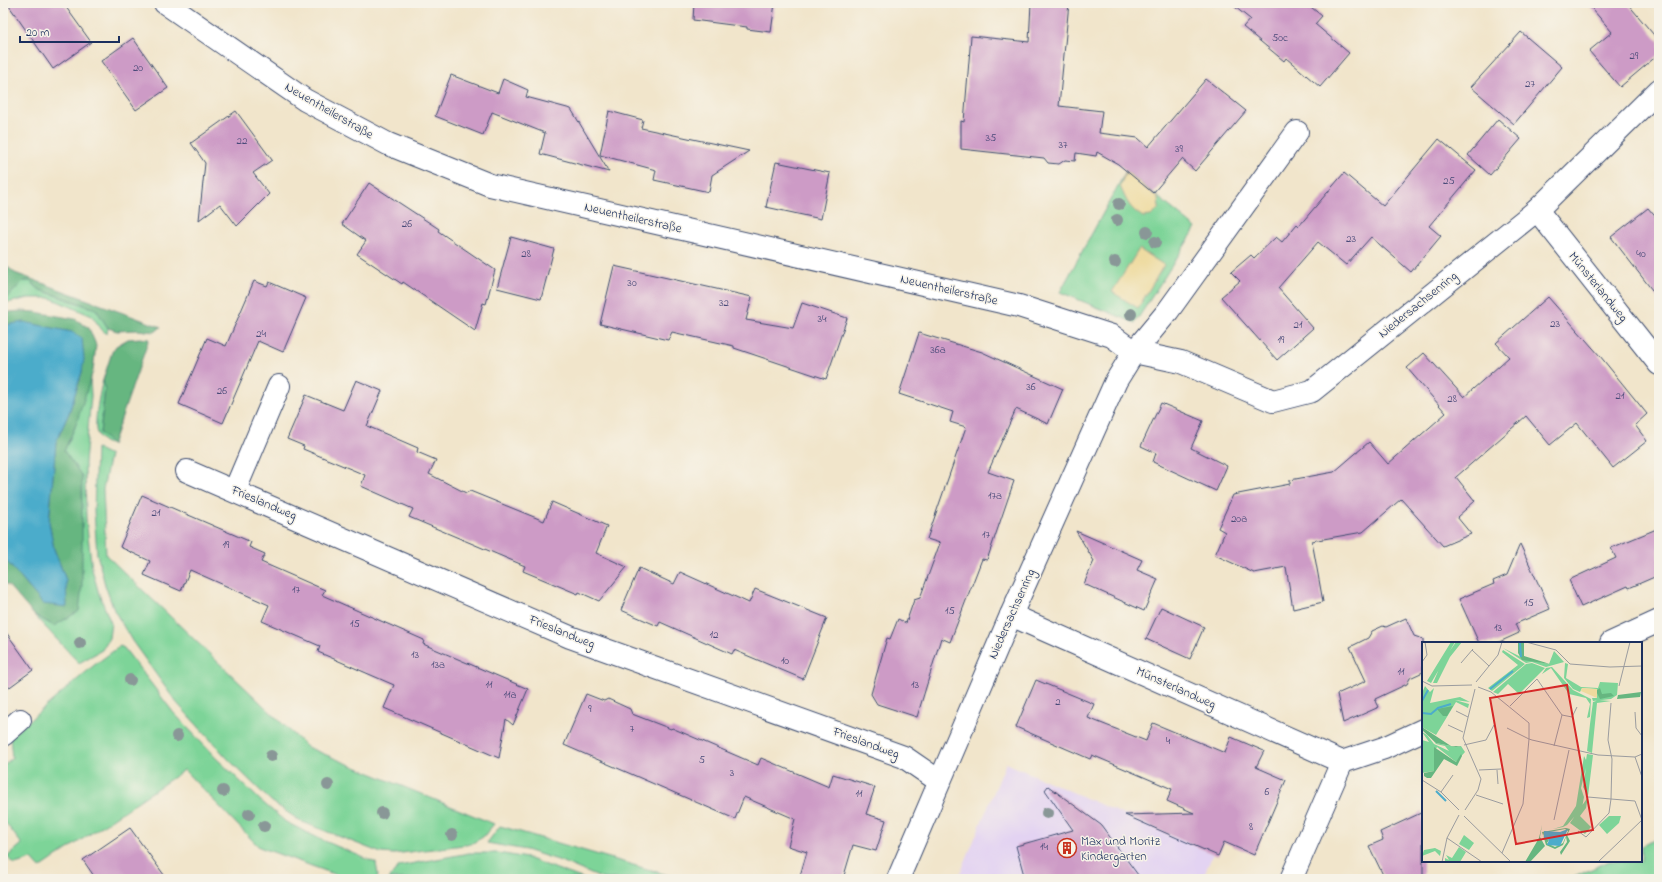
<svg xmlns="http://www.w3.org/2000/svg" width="1662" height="882" viewBox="0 0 1662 882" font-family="'Indie Flower',sans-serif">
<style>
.built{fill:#e3d3f2}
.green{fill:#7dd498;stroke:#4c827b}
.forest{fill:#66b680;stroke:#40726f}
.sand{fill:#eeda9e;stroke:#84847e}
.water{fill:#4caccb;stroke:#346e94}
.building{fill:#cd9bc6}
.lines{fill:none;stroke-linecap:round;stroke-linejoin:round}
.minor-casing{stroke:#3b4a6e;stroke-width:24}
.minor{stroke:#fff;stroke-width:22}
.tree{fill:#899797}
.labels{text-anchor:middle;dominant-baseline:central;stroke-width:3;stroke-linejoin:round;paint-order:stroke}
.number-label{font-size:11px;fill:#484a78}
.street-label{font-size:13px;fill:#1b2f5e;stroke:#f7f3e8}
.poi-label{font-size:13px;fill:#1b2f5e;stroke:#f7f3e8;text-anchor:start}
.inset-river{fill:none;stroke:#4caccb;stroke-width:2}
.inset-road{fill:none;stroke:#9b9c9f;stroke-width:1}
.view{fill:#d62828;fill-opacity:0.15;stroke:#d62828;stroke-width:2}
.inset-edge{fill:none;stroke:#1b2f5e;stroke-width:2}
</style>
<rect width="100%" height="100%" fill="#f7f3e8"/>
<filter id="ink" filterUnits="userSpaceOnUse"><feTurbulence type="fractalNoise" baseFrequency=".025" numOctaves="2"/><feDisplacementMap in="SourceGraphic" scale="8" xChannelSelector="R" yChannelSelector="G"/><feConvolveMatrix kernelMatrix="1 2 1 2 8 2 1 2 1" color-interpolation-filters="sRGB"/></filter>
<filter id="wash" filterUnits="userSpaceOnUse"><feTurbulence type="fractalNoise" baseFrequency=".012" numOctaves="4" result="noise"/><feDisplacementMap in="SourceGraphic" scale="16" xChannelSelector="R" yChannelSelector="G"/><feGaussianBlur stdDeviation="0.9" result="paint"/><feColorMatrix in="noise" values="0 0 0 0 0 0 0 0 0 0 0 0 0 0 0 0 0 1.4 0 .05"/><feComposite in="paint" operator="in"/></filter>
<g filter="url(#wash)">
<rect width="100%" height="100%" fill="#f1e5cb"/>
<path class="built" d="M1006,763L1213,854L1202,879H958Z"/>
<g class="green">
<path d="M1126,171L1196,228L1135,323L1060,292Z"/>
<path d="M23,281H30L40,290L96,309L108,328L107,334L102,330L92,316L50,298H29L3,304L9,295Z"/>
<path d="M90,377L91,396L85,463L86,519L92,569L99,594L111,623L109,638L102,650L79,663L33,614L54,626L82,477L64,451L75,427Z"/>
<path d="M103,380L105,389L100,433L112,445C105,443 100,440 97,433C93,425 100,390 103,380Z"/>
<path d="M96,448L110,455L103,489L106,555L307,747L494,824L483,837L471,844L394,854L381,853L300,821L271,801L228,759L176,702L132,641L114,610L105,585L97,554L94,511Z"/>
<path d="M120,646L124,648L173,712L215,757L261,801L286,822L320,839L376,863L378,875L377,879H348L259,847L184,770L40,868L32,859L15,864L7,857L22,844L3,820V766L12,758L10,737L93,666Z"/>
<path d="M500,826L681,879H603L558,860L526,850L487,843Z"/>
<path d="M1659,838V879H1570L1609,861H1641V846Z"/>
<path d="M469,853H498L527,858L584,879H389L399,866Z"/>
</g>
<g class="forest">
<path d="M3,263L15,273L161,327L155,332L138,330L117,331L108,328L96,309L40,290L30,281H23L3,303Z"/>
<path d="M22,311L35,312L75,319L89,328L96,345L93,371L75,427L64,451L82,476V585L79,611L54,626L33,614L8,585L3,584V557L15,570L28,587L66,580L54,549L49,522L56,442L69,413L82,372L72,332L52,329L3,340V316L10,312Z"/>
<path d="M140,338L149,339L112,445L100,433L105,389L103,380L112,352L116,346L128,339Z"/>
</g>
<g class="sand">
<path d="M1126,171L1158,198L1159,208L1151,216L1143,217C1129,208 1127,202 1120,186Z"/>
<path d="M1139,249L1164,265L1138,308L1112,292Z"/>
</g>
<path class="water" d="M24,322L72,332L82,338L84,359L82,372L69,413L56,442L49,522L54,549L66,580L67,607L43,604L3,557V340L5,325Z"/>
<g id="blocks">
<g class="building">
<path d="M7,3H63L91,42L53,69Z"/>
<path d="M694,3H775L771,32L747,29V27L693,20Z"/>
<path d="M1031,3H1069L1059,106L1102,111L1099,133L1138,138L1148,147L1206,79L1246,111L1195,171L1182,159L1153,193L1118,164L1097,152L1096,156L1076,153L1075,161L1065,160L1059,164L1048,163L1044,158L961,149V121L964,122L971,36L1029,42Z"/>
<path d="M1230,3H1306L1322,16L1315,24L1349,53L1320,87L1286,58L1284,61L1243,27L1250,19Z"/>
<path d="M1587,3H1627L1659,41V54L1620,87L1589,51L1612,32Z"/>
<path d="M1521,32L1562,67L1514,124L1471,87Z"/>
<path d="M133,38L168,88L136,110L101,61Z"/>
<path d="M451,75L498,93L503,79L528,90L526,97L571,109L609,172L540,154L545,133L492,112L483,135L435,116Z"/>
<path d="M236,111L272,160L253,173L269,194L237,226L220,204L199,220L205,163L191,143Z"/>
<path d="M609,111L643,120L641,128L749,151L712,175L709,192L654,180L656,170L600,155Z"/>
<path d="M1498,119L1521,139L1490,175L1468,155Z"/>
<path d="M1439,139L1476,170L1429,226L1441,236L1411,272L1371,237L1346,265L1318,242L1278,288L1313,328L1277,360L1221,297L1240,281L1231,272L1251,255L1254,258L1276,237L1282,242L1297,224L1299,226L1344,173L1383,206Z"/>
<path d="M776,162L830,173L821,219L766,207Z"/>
<path d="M369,183L439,229L438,231L495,270L486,304L483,303L475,331L403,282L402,284L357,254L366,241L342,224Z"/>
<path d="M1648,208L1659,221V299L1611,237Z"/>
<path d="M511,237L554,249L541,299L497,288Z"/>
<path d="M614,266L752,297L746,320L793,328L802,303L847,318L826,379L734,348V346L672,332L668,340L600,324Z"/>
<path d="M254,281L267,286L269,282L306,298L283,352L258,341L223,423L179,404L207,338L226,346Z"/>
<path d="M1548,297L1600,356L1647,414L1635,425L1647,441L1613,468L1577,423L1550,445L1526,416L1456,477L1475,501L1457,517L1471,534L1443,546L1401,499L1363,532L1312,541L1323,602L1293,609L1286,567L1254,573L1215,555L1225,532L1218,528L1233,495L1290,484V480L1334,472L1369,442L1388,464L1446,413L1407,368L1424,353L1464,397L1509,357L1496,343Z"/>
<path d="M919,333L982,352L1063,389L1048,424L1016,409L988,472L1014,481L987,560L982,559L950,642L941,638L917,717L877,704L871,694L887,638L890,639L898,619L906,623L914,600L920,598L940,543L927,539L966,427L950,422L953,412L899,394Z"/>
<path d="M356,380L382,391L367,426L418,448L417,452L436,460L429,474L466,493L470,491L544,521L552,502L607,526L596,553L627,567L599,601L579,592L578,594L523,571L525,566L409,517L413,509L361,486L365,475L303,449L304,446L287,439L306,395L343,410Z"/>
<path d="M1161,403L1203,421L1191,448L1227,466L1216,491L1153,462L1156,453L1141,446Z"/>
<path d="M142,495L251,542L249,547L265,554L261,562L325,590L322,595L424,640L423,644L528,689L513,725L506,719L499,758L384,708L394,685L318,652L320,646L262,621L269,605L190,570L181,591L144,575L150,561L120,547Z"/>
<path d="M1659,528V575L1629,588L1628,586L1581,607L1569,580L1616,558L1611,548Z"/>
<path d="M1076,531L1142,560L1137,570L1158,579L1144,611L1084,584L1094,561Z"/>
<path d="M1520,544L1550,609L1515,624L1519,633L1497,643H1479L1459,599L1494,584L1493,581L1507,575Z"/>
<path d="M639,568L674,584L680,572L749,603L755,589L827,618L803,679L734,650L732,654L660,622L658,626L621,610Z"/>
<path d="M1161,607L1204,627L1190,659L1146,639Z"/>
<path d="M1406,618L1414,636L1423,639V672L1410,678L1407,684L1375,699L1379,707L1343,723L1337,694L1366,681L1350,647L1368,638L1372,631L1383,626L1386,627Z"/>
<path d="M3,628L33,670L3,692Z"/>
<path d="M1036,680L1094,704L1088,718L1146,741L1153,723L1225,753L1231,737L1264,751L1256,767L1286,780L1254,855L1224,842L1218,856L1125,815L1194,813L1167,801L1172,789L1092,755L1090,759L1016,727Z"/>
<path d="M586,694L604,701L608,699L630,709L632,714L671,729L672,728L758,765L761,758L829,787L833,774L875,787L866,814L886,820L876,851L853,845L843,879H799L807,852L788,846L795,819L744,797L735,819L564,745Z"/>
<path d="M1048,786L1101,825L1141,879H1025L1016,846L1073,830L1045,790Z"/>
<path d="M1423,812V879H1385L1369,846L1383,840L1380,832Z"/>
<path d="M130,828L167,879H96L83,860Z"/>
</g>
</g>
</g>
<g filter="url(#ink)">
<use href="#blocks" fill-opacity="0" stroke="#3b4a6e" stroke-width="1"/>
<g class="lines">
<g class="minor-casing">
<g id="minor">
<path d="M165,3L305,100L388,144L490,185L1019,306L1112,336L1134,352L1168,311L1297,132"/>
<path d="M1537,210L1659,364"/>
<path d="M187,471L570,637L904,757L939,781"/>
<path d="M235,490L279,386"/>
<path d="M1011,615L1342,762L1384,748L1423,730"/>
<path d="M1611,643L1659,621"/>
<path d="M3,735L20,720"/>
<path d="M898,879L1011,615L1116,381L1134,352L1181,362L1273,401L1312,391L1537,210L1659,90"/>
<path d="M1294,879L1292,877L1342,762"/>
</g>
</g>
<use href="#minor" class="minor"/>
</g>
<g class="tree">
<circle cx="1119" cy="204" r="6"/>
<circle cx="1117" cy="220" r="6"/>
<circle cx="1147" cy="232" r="6"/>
<circle cx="1155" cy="242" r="6"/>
<circle cx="1115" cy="262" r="6"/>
<circle cx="1131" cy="314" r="6"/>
<circle cx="80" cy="643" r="6"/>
<circle cx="130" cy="680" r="6"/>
<circle cx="177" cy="736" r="6"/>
<circle cx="271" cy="756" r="6"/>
<circle cx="328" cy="785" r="6"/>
<circle cx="223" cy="791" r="6"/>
<circle cx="382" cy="813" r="6"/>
<circle cx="1047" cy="813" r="6"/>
<circle cx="249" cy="814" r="6"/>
<circle cx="264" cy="826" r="6"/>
<circle cx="452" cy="835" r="6"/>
</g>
</g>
<defs>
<g id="building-ring" transform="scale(1)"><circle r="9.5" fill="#f7f3e8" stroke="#c8321e" stroke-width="1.5"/><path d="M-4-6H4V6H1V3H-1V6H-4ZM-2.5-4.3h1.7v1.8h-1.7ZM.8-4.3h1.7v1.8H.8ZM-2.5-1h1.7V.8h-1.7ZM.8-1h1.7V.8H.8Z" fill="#c8321e"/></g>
</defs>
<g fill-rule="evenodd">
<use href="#building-ring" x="1067" y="848"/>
</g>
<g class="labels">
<g class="number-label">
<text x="1280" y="38">50c</text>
<text x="1634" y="56">29</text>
<text x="138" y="68">20</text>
<text x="1530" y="84">27</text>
<text x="991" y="138">35</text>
<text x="242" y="141">22</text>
<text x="1063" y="145">37</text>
<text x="1179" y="149">39</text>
<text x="1449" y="181">25</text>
<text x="407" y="224">26</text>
<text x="1351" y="239">23</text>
<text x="526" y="254">28</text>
<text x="1641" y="254">40</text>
<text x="632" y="283">30</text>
<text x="724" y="303">32</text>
<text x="822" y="319">34</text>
<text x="1555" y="324">23</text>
<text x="1298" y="325">21</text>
<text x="261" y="334">24</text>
<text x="1281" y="340">19</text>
<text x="938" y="350">36a</text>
<text x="1031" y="387">36</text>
<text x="222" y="391">26</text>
<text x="1620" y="396">21</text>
<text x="1452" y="399">28</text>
<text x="995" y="496">17a</text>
<text x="156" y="513">21</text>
<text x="1239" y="519">20a</text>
<text x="986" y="535">17</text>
<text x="226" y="545">19</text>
<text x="296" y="590">17</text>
<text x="1529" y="603">15</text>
<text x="950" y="611">15</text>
<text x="355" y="624">15</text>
<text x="1498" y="628">13</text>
<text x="714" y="635">12</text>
<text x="415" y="655">13</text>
<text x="785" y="661">10</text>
<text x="438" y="665">13a</text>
<text x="1401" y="672">11</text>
<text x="489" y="685">11</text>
<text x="915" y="685">13</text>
<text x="510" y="695">11a</text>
<text x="1058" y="702">2</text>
<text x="590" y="709">9</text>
<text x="632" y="729">7</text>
<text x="1168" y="741">4</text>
<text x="702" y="760">5</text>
<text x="732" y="773">3</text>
<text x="1267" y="792">6</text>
<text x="859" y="794">11</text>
<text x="1251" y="827">8</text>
<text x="1044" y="847">14</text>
</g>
<g class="street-label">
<text transform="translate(329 111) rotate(30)">Neuentheilerstraße</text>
<text transform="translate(633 218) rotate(13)">Neuentheilerstraße</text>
<text transform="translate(1598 287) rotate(51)">Münsterlandweg</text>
<text transform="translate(949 290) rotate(13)">Neuentheilerstraße</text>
<text transform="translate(1418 305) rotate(-39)">Niedersachsenring</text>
<text transform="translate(264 503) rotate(23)">Frieslandweg</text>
<text transform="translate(1012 614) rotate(-66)">Niedersachsenring</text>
<text transform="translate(562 632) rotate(22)">Frieslandweg</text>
<text transform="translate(1176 688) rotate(24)">Münsterlandweg</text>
<text transform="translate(866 743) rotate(20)">Frieslandweg</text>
</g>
<g class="poi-label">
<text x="1081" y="841">Max und Moritz<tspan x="1081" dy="15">Kindergarten</tspan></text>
</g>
</g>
<g transform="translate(1422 642)">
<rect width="220" height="220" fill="#f1e5cb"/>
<path d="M29,0H33L9,41L5,39ZM34,0H40L28,15L15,41H11L20,20ZM81,6L103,17L127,22L132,9L142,20L124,25L110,20L104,21ZM81,8L103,22L70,49L66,46L96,23L80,10ZM110,21L123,26L97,52L86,42L76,52L71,50L104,22ZM143,21L146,22L144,36L159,45L176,46L178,40L196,41L195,53L189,57L171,59L170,56H175L174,47L160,46L158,50L151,47L142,36ZM130,25L151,48L169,57L168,75L165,76L168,62L164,56L147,52L129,26L120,32L124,26ZM3,44L8,50L12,46L8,61L38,55L48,60L33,58L47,62L46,66L34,60L14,93L0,85V51ZM177,58L189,59L175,61L170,111L165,109L168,82L171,60ZM0,90L5,93L12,102L27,109L23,104L14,102L5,90L14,101L34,105L39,104L43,110L34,120L15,105L12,111L14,118L12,129L0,131V98L7,100ZM165,112L171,113L166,154L161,145L164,126L159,146L162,155L160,166L145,183L141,185L131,187L141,184L154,164L162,114L164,118ZM166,155L164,166L158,174L169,185L163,192L148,181ZM187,174H199L197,181L185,192L177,183ZM42,193L52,201L47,208L37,202ZM37,205L44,210L38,220H23V216L27,218L24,213L30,216ZM13,206L19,209L18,214L13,209L0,214L2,208Z" fill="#7dd498"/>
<path d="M96,0L102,1V14L128,22L100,18L96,11ZM178,46L180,52L189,51L192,54L178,57L174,49ZM219,50L218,55L195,57L196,53ZM31,64L25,74H21L15,67ZM0,85L29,104H39L34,105L14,101L0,88ZM12,105L34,120L39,112L40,114L35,124L22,117L9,136H5L2,134V131L12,129ZM120,183L118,195L123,204L108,220H103L117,196ZM144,186L148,187L145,193L148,199L139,213L138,210L145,200L144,195L141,203L133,207L124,203L120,190ZM143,187L146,189L141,201L133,205L125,201L127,198L121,195L122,191Z" fill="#66b680" fill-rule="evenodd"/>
<path d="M160,46L175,47V56L159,49Z" fill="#eeda9e"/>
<path d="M146,187L138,204L125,203L127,198L122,196V189L138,190Z" fill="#4caccb"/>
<path class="inset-river" d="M98,1L99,15M68,47L91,29M0,59L6,48M0,71L9,72L16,66L29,62M14,149L24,159"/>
<path class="inset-road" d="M104,0L134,8L148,22L188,25L220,24M50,8L67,24M0,20L5,13L3,0M39,21L51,7M0,39L10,44L50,43M54,40L76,13L80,0M197,44L208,0M56,45L69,50L107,81V97L110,98L176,113L213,115L220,112M189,61L186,98L190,117L189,157L213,159L220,178M88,64L115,37L140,73L132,104M34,69L46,75M213,70L214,86L220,94M140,73L150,75L155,65M26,83L41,90M42,103L64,98L72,83M213,115L220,135M57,128L79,127M75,128L76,142M0,138L19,150L37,168M19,150L31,133M54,153L81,162M43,168L56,148L59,137L41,96L53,47M42,174L89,220M132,178L147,108M156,189L164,195L187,171L189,157L166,155M25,196L60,220M80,211L101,162L107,97L85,86M20,220L25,196L37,173M176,220L220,178"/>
<path class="view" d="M145,43L171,188L94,202L68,56Z"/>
<rect width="220" height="220" class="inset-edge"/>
</g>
<rect width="1662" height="882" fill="none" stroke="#f7f3e8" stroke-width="16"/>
<path d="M20 36v6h99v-6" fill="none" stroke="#1b2f5e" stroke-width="2"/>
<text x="26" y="36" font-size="12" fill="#1b2f5e" stroke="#f7f3e8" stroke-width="3" paint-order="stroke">20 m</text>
</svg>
